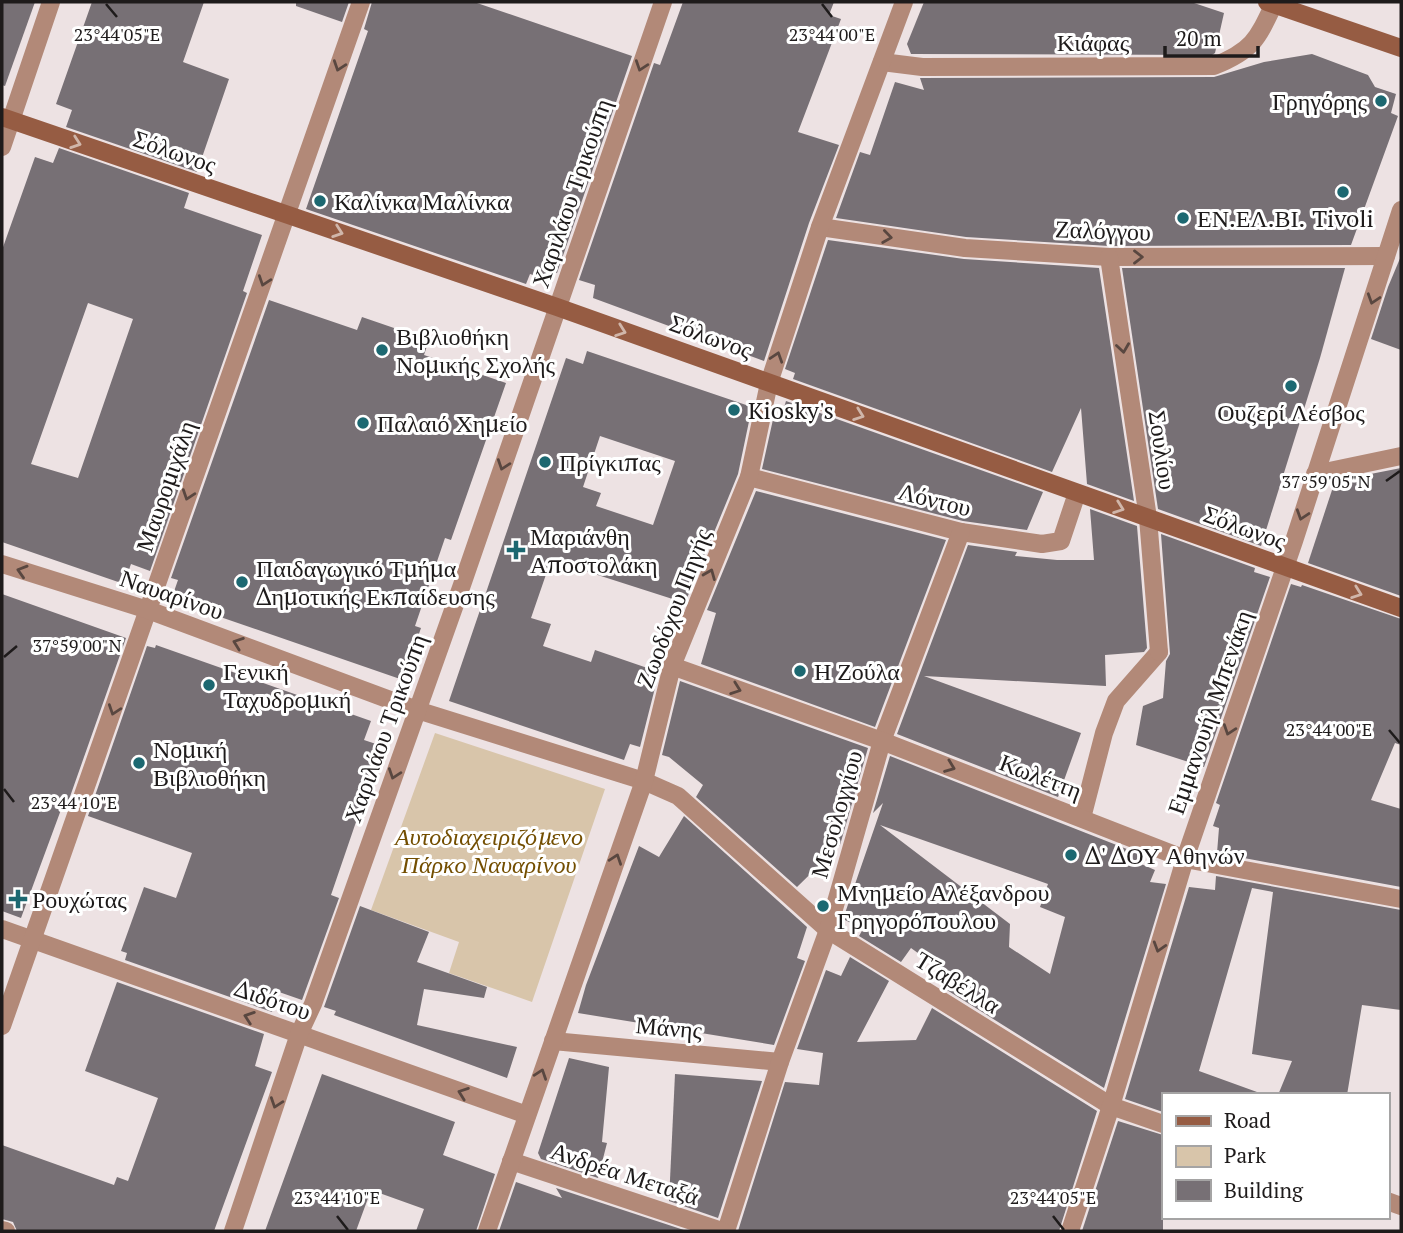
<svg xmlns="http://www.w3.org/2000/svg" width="1403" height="1233" viewBox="0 0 1403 1233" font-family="'PT Serif',serif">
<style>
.green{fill:#d8c5aa}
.building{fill:#777075;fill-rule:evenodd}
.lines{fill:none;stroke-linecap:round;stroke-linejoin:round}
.service{stroke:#b28978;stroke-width:18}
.pedestrian{stroke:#b28978;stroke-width:18}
.minor{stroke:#b28978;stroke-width:18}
.tertiary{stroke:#b28978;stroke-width:18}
.secondary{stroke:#965c43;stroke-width:18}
.oneway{stroke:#594740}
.oneway2{stroke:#d0b6aa}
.ticks{fill:none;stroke:#1e1b1b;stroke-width:2.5}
.poi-dot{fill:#1c6871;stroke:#fff;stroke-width:2.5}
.labels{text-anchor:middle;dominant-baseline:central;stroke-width:6;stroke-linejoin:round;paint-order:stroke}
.street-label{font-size:24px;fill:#1e1b1b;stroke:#fff}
.poi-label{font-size:24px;fill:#1e1b1b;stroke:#fff;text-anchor:start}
.park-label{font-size:24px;font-style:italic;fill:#734e00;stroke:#fff}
.ticks-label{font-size:18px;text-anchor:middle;fill:#1e1b1b;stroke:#fff;stroke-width:6;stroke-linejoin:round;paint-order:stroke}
</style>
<rect width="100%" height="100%" fill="#ede2e3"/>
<path class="green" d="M435,733L605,789L532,1002L449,973L459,942L371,910Z"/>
<g class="building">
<path d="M2,2H35L5,86L2,85Z"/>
<path d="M92,2H204L183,62L229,79L197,172L66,127L72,110L56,104Z"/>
<path d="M296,2H349L342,22L296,6Z"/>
<path d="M372,2H474L632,56L557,273L548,270L545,279L530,274L526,284L306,209L368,31L364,29Z"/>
<path d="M683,2H834L829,15L841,19L798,132L839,145L809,223L764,361L593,298L595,285L579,280L654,63L660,65Z"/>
<path d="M924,2H1191L1224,13L1215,53L1212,55L911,54L907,44Z"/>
<path d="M1312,54L1368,75L1375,87L1396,94L1391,113L1398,116L1351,245L1109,246L966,237L836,218L860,152L870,155L895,82L924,90L920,78L1214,77L1264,62Z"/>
<path d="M59,148L189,193L184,208L262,235L243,291L247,293L150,571L131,564L124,584L2,542V250L35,157L53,163ZM88,303L133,319L78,478L31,464Z"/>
<path d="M828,240L964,259L1099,268L1134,501L1087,484L1081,408L1052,472L793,379L795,373L785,369Z"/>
<path d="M1401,256V350L1371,339L1388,287Z"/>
<path d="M1122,268H1345L1320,358L1261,546L1158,509Z"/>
<path d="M269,300L357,330L362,317L429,340L424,355L506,383L451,540L445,538L415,626L421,628L403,680L171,600L178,580L171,578Z"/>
<path d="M587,351L752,407L738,474L685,603L551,560L531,618L551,624L543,646L591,662L595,650L659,672L640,747L630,744L624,760L449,701L566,358L583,364ZM600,436L675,461L653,525L596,506L601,493L583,487Z"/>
<path d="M786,401L1043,492L1027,530L963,521L762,469L774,415L781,417Z"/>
<path d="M1401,468V596L1308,563L1335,481Z"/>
<path d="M756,491L946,540L875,727L701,664L716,613L707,610Z"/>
<path d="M1090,509L1137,526L1147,648L1144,652L1105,655L1106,686L924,676L1081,733L1058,797L897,734L968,545L1017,552L1015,556L1057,560H1094Z"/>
<path d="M1161,534L1255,568L1254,572L1270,577L1204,767L1136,745L1143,706L1163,698L1166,661L1170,654Z"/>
<path d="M1291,584L1301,587L1302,585L1401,619V745L1395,743L1371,800L1401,809V887L1217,853L1219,828L1213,826L1220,805L1216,803Z"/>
<path d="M2,594L126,638L66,808L62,807L21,918L2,911Z"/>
<path d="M156,645L371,721L364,740L382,746L331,895L339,898L302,1000L279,992L272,1012L125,960L127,953L121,951L144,887L176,898L192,853L88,816L147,646L155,648Z"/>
<path d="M680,681L868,748L840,845L797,887L696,797L703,785L669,757L662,755Z"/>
<path d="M890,756L1142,855L1139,863L1155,870L1150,882L1166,884L1104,1088L942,987L948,975L911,948L901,962L859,936L863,929L843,919L883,803L873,813ZM880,825L1048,884L1040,907L1065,917L1050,974L1009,947L1010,924Z"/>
<path d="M684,816L807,927L797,958L805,961L774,1045L578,1013L586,985L639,846L659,857Z"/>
<path d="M1216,876L1401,910V1010L1362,1005L1347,1095H1278L1292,1061L1252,1054L1273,892L1252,888L1199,1071L1257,1092L1256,1095H1163V1112L1125,1099L1189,887L1215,890Z"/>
<path d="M360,906L429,932L417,962L487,987L484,998L424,989L417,1025L517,1047L507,1078L334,1015L336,1011L324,1007Z"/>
<path d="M850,957L889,981L857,1042L916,1040L932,1008L1097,1111L1059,1231H738L785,1082L819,1085L823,1053L797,1049L826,970L841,976Z"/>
<path d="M117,982L264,1034L255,1066L272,1072L214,1231H17L13,1222L2,1219V1145L114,1185L117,1177L128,1181L158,1098L85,1071Z"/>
<path d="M569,1058L609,1067L602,1142L607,1143L598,1178L541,1159L538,1153Z"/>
<path d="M322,1074L455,1122L443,1155L495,1174L476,1231H416L424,1209L371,1190L356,1231H265Z"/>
<path d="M675,1074L762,1081L718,1218L669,1201Z"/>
<path d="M1118,1121L1163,1135V1231H1082Z"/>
<path d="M516,1182L562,1198L556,1188L687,1231H499Z"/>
</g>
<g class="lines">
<path class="service" d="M1082,818L1104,733L1116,701L1159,652"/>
<g class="pedestrian">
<path d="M882,62L922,67L1214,66C1252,51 1257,40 1274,4"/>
<path d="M749,477L961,532L1042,544L1061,541L1077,493"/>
<path d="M644,781L678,796L828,930L1111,1106"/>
<path d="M553,1041L780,1062"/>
<path d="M2,1230L6,1231"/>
<path d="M726,1231L780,1062L828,930L882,741L961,532"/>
</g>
<g class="minor">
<path d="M820,227L965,248L1109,257L1386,256"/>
<path d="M1109,257L1148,518L1159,652"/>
<path d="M1315,474L1401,456"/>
<path d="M672,666L882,741L1185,859L1401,899"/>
<path d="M417,710L644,781"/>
<path d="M2,929L527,1115"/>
<path d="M2,1026L361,2"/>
<path d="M1111,1106L1163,1124"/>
<path d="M511,1161L722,1231"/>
<path d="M1387,1201L1401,1206"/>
<path d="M487,1231L644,781L672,666L749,477L769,383L820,227L904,2"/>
<path d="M1070,1231L1111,1106L1185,859L1294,541L1401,210"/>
</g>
<g class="tertiary">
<path d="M2,147L51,2"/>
<path d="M2,564L148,610L417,710"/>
<path d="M233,1231L299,1034L313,1004L463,582L663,2"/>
</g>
<g class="secondary">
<path d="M1267,2L1401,48"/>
<path d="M2,117L557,307L1401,608"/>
</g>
</g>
<defs><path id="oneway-chevron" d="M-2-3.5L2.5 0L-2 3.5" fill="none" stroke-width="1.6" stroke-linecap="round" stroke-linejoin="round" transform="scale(1.75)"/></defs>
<g class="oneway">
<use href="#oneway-chevron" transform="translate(339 66) rotate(109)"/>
<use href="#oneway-chevron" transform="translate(641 66) rotate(109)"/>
<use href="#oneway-chevron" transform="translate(887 237) rotate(8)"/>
<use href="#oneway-chevron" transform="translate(1138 257)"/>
<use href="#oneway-chevron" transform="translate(264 281) rotate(109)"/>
<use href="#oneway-chevron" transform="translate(1373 299) rotate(108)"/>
<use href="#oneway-chevron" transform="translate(1123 348) rotate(82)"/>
<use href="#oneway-chevron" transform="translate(777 357) rotate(-72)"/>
<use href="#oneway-chevron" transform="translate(503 465) rotate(109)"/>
<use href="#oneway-chevron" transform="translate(188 495) rotate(109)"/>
<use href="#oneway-chevron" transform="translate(1302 515) rotate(108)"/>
<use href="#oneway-chevron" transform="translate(22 571) rotate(-163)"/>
<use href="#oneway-chevron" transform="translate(710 574) rotate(-68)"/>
<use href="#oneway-chevron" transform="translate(238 643) rotate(-160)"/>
<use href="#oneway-chevron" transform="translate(736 689) rotate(20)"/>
<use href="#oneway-chevron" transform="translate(114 710) rotate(109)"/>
<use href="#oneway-chevron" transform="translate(1229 730) rotate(109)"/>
<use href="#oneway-chevron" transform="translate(950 767) rotate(21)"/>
<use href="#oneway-chevron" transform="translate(394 774) rotate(109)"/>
<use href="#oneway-chevron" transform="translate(616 859) rotate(-71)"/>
<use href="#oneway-chevron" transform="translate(1159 947) rotate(107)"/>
<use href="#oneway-chevron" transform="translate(249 1017) rotate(-161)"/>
<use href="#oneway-chevron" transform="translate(541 1074) rotate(-71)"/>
<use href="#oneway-chevron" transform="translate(463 1093) rotate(-160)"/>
<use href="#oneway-chevron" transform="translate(276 1103) rotate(109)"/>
</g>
<g class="oneway2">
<use href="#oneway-chevron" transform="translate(76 143) rotate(19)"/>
<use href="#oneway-chevron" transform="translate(338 232) rotate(19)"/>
<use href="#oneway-chevron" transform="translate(621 331) rotate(20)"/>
<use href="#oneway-chevron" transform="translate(859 415) rotate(20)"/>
<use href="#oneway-chevron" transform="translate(1119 508) rotate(20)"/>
<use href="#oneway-chevron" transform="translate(1357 593) rotate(20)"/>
</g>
<path class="ticks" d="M106,4L117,17M822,4L832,17M1386,481L1400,471M4,657L17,646M1389,730L1400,743M4,789L14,802M337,1216L348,1230M1053,1216L1064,1230"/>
<g class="poi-dot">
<circle cx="1381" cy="101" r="7"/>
<circle cx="1343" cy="192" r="7"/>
<circle cx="320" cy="201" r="7"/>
<circle cx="1183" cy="218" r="7"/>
<circle cx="382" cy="350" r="7"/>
<circle cx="1291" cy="386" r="7"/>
<circle cx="734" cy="410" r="7"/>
<circle cx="363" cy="423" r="7"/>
<circle cx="545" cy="462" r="7"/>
<path d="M512.5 539.5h7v7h7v7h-7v7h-7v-7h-7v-7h7z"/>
<circle cx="242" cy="582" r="7"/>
<circle cx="800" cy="671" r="7"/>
<circle cx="209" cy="685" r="7"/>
<circle cx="139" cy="763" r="7"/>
<circle cx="1071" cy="855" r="7"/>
<path d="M14.5 888.5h7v7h7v7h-7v7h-7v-7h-7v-7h7z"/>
<circle cx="823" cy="906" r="7"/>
</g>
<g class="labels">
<g class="street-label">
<text x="1093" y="42">Κιάφας</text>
<text transform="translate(175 151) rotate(19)">Σόλωνος</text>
<text transform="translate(571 193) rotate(-71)">Χαριλάου Τρικούπη</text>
<text transform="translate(1103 230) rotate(2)">Ζαλόγγου</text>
<text transform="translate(711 336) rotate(20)">Σόλωνος</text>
<text transform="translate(1163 450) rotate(82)">Σουλίου</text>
<text transform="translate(165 486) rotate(-71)">Μαυρομιχάλη</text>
<text transform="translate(935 499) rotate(14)">Λόντου</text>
<text transform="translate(1245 527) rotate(20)">Σόλωνος</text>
<text transform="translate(172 594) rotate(19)">Ναυαρίνου</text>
<text transform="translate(673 608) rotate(-69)">Ζωοδόχου Πηγής</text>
<text transform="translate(1209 712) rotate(-71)">Εμμανουήλ Μπενάκη</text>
<text transform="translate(385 728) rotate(-70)">Χαριλάου Τρικούπη</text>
<text transform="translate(1041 776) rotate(21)">Κωλέττη</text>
<text transform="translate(836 814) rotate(-74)">Μεσολογγίου</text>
<text transform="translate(958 982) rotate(32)">Τζαβέλλα</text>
<text transform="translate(273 999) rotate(19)">Διδότου</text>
<text transform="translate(669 1027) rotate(5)">Μάνης</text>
<text transform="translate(625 1173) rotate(18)">Ανδρέα Μεταξά</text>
</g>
<g class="poi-label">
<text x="1367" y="101" text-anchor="end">Γρηγόρης</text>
<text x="334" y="201">Καλίνκα Μαλίνκα</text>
<text x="1197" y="218">ΕΝ.ΕΛ.ΒΙ.</text>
<text x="1343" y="218" text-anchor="middle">Tivoli</text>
<text x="396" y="336">Βιβλιοθήκη<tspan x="396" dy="28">Νομικής Σχολής</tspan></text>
<text x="748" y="410">Kiosky's</text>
<text x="1291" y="412" text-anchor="middle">Ουζερί Λέσβος</text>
<text x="377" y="423">Παλαιό Χημείο</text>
<text x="559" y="462">Πρίγκιπας</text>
<text x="530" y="536">Μαριάνθη<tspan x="530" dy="28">Αποστολάκη</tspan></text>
<text x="256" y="568">Παιδαγωγικό Τμήμα<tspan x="256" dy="28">Δημοτικής Εκπαίδευσης</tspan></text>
<text x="223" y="671">Γενική<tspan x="223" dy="28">Ταχυδρομική</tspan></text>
<text x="814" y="671">Η Ζούλα</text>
<text x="153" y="749">Νομική<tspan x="153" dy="28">Βιβλιοθήκη</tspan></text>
<text x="1085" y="855">Δ' ΔΟΥ Αθηνών</text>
<text x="837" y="892">Μνημείο Αλέξανδρου<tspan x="837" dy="28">Γρηγορόπουλου</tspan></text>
<text x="32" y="899">Ρουχώτας</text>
</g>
<g class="park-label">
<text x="489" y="836">Αυτοδιαχειριζόμενο<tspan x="489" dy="28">Πάρκο Ναυαρίνου</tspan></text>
</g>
</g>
<g class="ticks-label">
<text x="117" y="41">23°44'05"E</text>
<text x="832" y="41">23°44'00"E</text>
<text x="1326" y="488">37°59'05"N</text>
<text x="77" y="652">37°59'00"N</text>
<text x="1329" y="736">23°44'00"E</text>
<text x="74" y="809">23°44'10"E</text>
<text x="337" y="1204">23°44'10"E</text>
<text x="1053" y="1204">23°44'05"E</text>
</g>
<rect width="1403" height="1233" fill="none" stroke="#1e1b1b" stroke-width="7"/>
<rect x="1162" y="1093" width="228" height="126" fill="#ffffff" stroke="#a5a4a4" stroke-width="2"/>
<rect x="1176" y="1116" width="35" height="10" fill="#965c43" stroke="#a5a4a4" stroke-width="2"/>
<text x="1224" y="1128" font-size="21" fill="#1e1b1b">Road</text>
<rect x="1176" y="1146" width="35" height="21" fill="#d8c5aa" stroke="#a5a4a4" stroke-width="2"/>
<text x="1224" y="1163" font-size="21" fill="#1e1b1b">Park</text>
<rect x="1176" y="1180" width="35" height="21" fill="#777075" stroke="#a5a4a4" stroke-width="2"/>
<text x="1224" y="1198" font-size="21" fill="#1e1b1b">Building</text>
<path d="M1165 46v10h93v-10" fill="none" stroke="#1e1b1b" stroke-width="3.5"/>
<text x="1176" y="46" font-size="21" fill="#1e1b1b" stroke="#ffffff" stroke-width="5" paint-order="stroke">20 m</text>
</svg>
